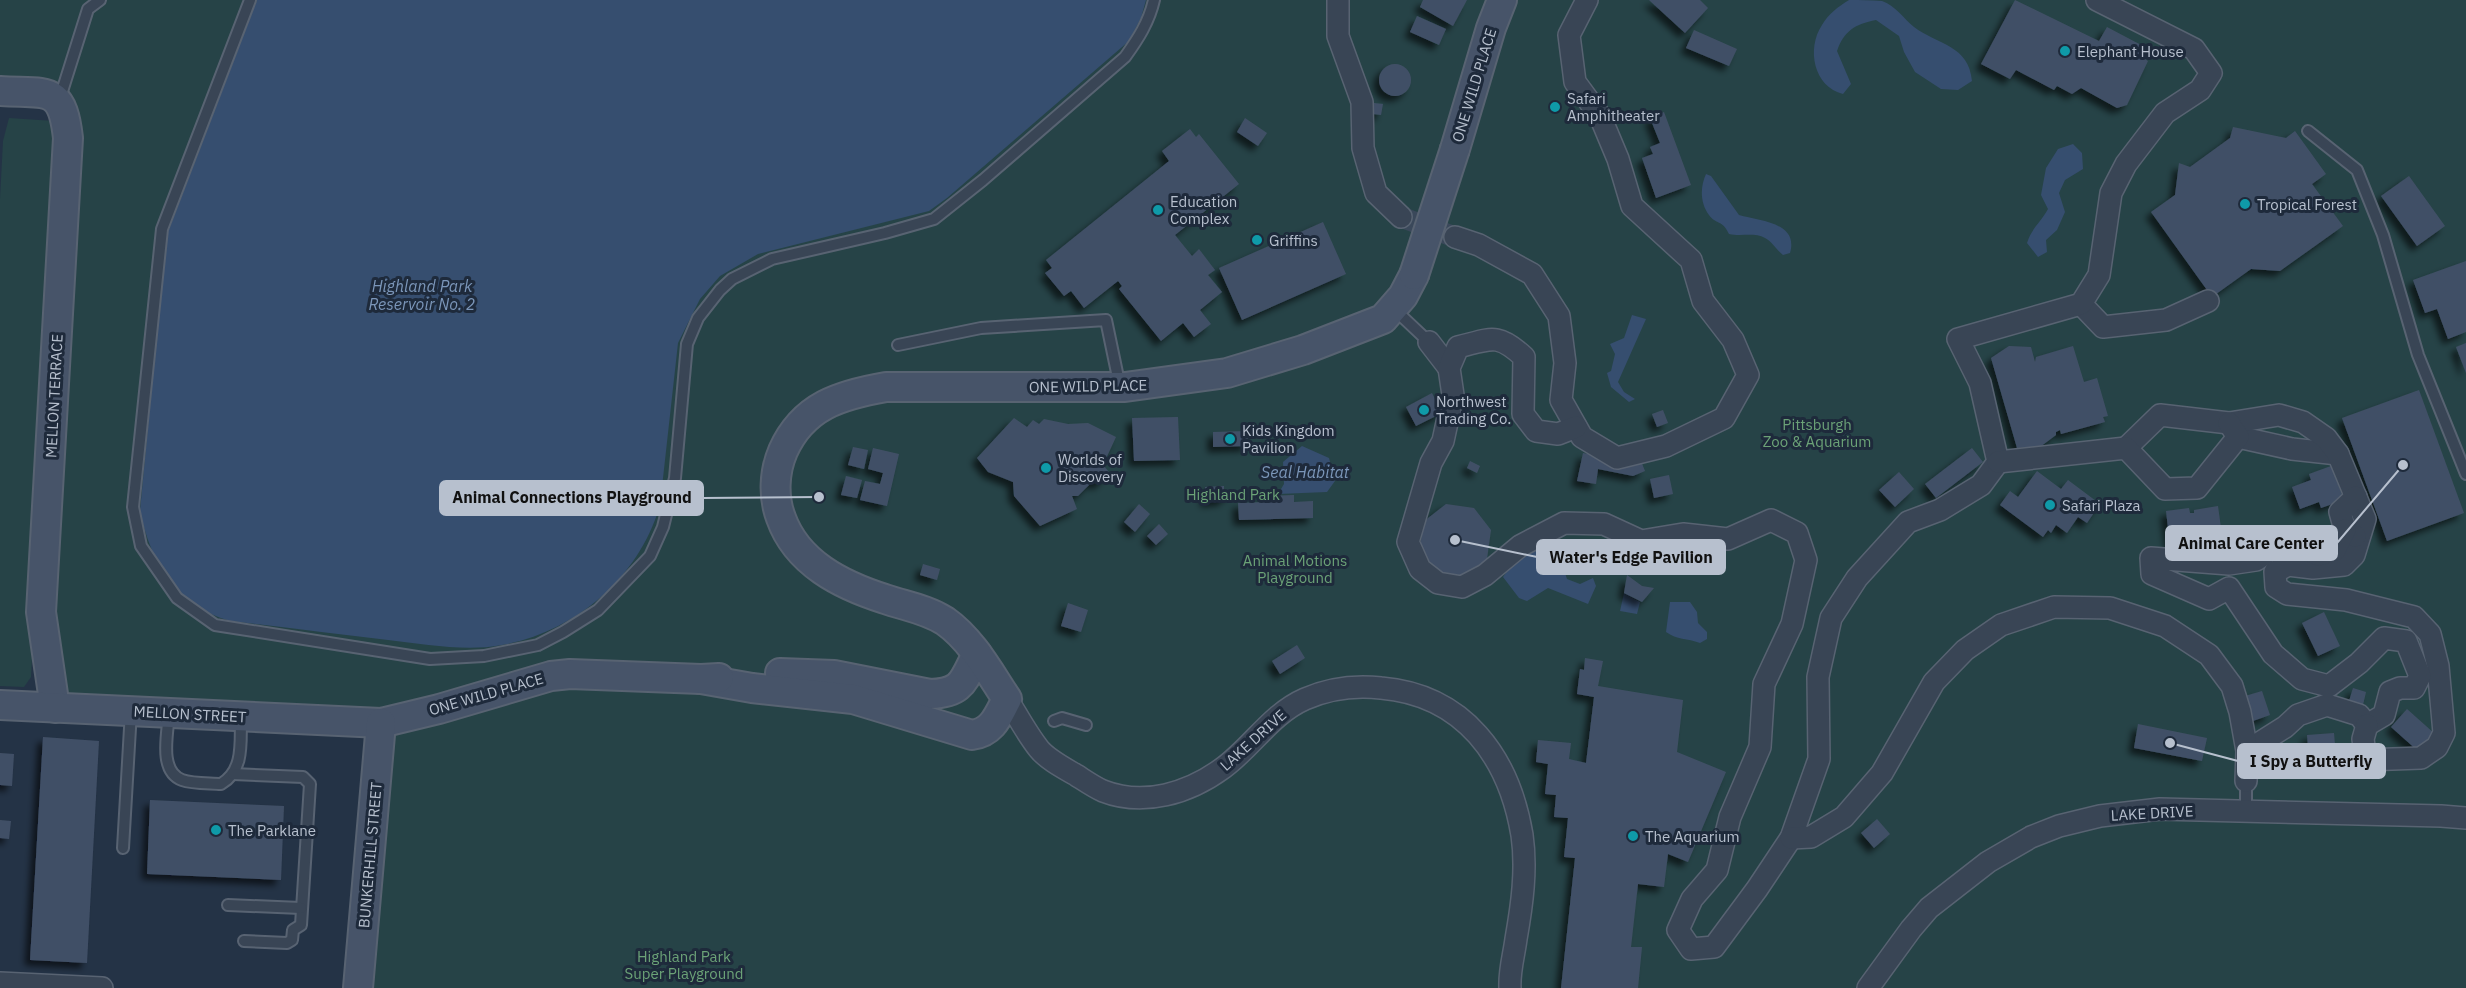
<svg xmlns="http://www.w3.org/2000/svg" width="2466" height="988" viewBox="0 0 2466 988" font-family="'IBM Plex Sans',sans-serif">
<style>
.green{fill:#264347}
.water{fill:#364e6f}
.building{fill:#415066;filter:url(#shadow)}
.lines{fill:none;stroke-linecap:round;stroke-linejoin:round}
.street-tunnel{stroke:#3a485a;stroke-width:21;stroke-dasharray:21 10;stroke-linecap:butt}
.lane-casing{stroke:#586372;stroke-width:14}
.street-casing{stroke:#586372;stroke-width:24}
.secondary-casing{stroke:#586372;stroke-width:32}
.lane{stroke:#394555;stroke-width:10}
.street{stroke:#394555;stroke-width:21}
.secondary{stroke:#475469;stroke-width:28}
.secondary-bridge-casing{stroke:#586372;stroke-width:32;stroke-linecap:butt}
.secondary-bridge{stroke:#475469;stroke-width:28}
.culture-dot{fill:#0f9aa8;stroke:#1e2a3b;stroke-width:2}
.labels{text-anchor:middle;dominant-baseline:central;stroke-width:6;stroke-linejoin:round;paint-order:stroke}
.poi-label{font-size:15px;fill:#b7c0ce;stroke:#1e2a3b;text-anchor:start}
.street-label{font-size:15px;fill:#b7c0ce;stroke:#1e2a3b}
.park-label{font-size:15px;fill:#6ba277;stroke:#1e2a3b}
.water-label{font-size:16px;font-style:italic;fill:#7b96b9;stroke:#1e2a3b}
.leader{fill:none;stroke:#b7c0ce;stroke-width:2}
.callout-dot{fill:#b7c0ce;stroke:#1e2a3b;stroke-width:2}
.callout{fill:#b7c0ce;stroke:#b7c0ce;stroke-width:2}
.callout-label{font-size:16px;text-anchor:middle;font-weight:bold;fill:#111}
</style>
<defs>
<filter id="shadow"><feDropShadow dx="-5.5" dy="5.5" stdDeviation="3" flood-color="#0009"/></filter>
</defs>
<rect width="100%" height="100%" fill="#243346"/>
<g class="green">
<path d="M0,0H2466V988H358L381,723L55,708L52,689L63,110L0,91Z"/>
<path d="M9,118L54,121L60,152L31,677L24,687L0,686V199L3,141Z"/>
</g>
<g class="water">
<path d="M257,0H1146L1141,18L1129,41L947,198L929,211L758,254L720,276L700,299L678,343L660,505C639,578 575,632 502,645C465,652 425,644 388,640C336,634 283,627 230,621C176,606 151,563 140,511L166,237Z"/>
<path d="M1849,0C1860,0 1872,0 1882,1C1895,5 1904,19 1914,27C1938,45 1969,45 1972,81L1958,90L1941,89L1915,72L1904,52L1899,36L1876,20C1855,24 1844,31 1837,51L1851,84L1843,94C1814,87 1806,49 1822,25C1829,13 1838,7 1849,0Z"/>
<path d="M2073,144L2082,153L2083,169L2065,180L2059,193L2065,212L2057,230L2046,240L2047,252L2038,257L2027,243C2031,229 2041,222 2048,209L2041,195L2046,168L2058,149Z"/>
<path d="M1706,174L1711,176L1739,215C1759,221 1799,222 1790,253L1783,255C1777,251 1772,241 1765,238C1754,232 1741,237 1729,234C1722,219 1716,225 1709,215C1700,203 1700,187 1706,174Z"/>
<path d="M1632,315L1646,319L1618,382L1624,392L1635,399L1629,402L1611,387L1607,373L1611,371L1615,354L1610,344L1624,338Z"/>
<path d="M1302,446L1329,458L1335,481L1327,492L1278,494L1284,484L1283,462Z"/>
<path d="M1541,547L1549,548L1563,567L1567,579L1580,584L1593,578L1596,586L1588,604L1548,588L1527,601L1519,598L1503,577L1515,560Z"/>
<path d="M1624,593L1640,602L1637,614L1620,611Z"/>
<path d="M1670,602H1690L1697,612L1698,623L1707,632V639L1700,643C1687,638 1677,640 1666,632Z"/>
</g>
<g class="building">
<path d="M1423,0H1467L1453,26L1420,7Z"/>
<path d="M1649,0H1700L1708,8L1685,33Z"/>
<path d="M2015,0L2099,41L2107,27L2143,46L2139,55L2148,61L2127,105L2117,108L2081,88L2072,94L2057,86L2054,90L2016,70L2010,79L1981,64Z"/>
<path d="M1417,16L1446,29L1439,45L1410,32Z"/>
<path d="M1694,30L1737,49L1729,66L1686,48Z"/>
<circle cx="1395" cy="80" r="16"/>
<path d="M1374,103L1383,104L1381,115L1373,114Z"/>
<path d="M1664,112L1691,185L1656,198L1642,158L1653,154L1650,147L1660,143L1650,118Z"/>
<path d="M1245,118L1267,133L1258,146L1237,132Z"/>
<path d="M2233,127L2286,138L2295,131L2326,174L2312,184L2343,226L2280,271L2251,269L2212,297L2151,212L2175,195L2179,163L2190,167L2230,138Z"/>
<path d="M1190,129L1196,137L1199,134L1239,184L1175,235L1192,256L1199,249L1215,270L1208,275L1222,292L1200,310L1211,324L1194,337L1183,323L1161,341L1119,289L1122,286L1118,281L1084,308L1071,291L1064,296L1045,273L1052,268L1046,260L1169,161L1162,151Z"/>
<path d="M2409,176L2445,226L2417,246L2381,196Z"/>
<path d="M1323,222L1346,274L1242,320L1219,268Z"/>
<path d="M2466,261V332L2448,339L2437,309L2425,313L2413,280Z"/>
<path d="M2466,343V373L2456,347Z"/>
<path d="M2009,346L2031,347L2035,362L2036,357L2073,346L2084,382L2097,378L2108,416L2103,417L2105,422L2061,434L2060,430L2056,432V435L2040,447L2017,448L1991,358Z"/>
<path d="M2419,390L2464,513L2387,541L2342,418Z"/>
<path d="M1432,393L1442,413L1416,426L1406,407Z"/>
<path d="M1663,410L1668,423L1657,427L1652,414Z"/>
<path d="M1178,417L1180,460L1134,461L1132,418Z"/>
<path d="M1014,418L1027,427L1033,420L1039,424L1044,419L1068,424L1088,423L1116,437L1103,465L1110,473L1098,485L1093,481L1078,496H1072L1077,509L1040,526L1014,496L1013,482L988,472L977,458Z"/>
<path d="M1247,431L1248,446L1213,447V432Z"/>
<path d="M853,447L868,450L864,469L848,465Z"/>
<path d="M873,448L899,454L887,506L860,500L865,481L880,484L883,473L868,469Z"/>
<path d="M1972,448L1983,462L1936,498L1925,484Z"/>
<path d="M1583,453L1625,461L1639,456L1645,471L1633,476L1598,469L1596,484L1577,481Z"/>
<path d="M1470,461L1480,466L1477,473L1467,468Z"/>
<path d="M2331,466L2344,500L2321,508L2319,502L2300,509L2292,487L2311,480L2309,474Z"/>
<path d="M2037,471L2061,489L2068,480L2100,504L2087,523L2078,517L2067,533L2056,525L2051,533L2048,530L2043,537L2000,505L2010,491L2018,497Z"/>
<path d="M1899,472L1914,489L1895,507L1879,490Z"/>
<path d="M1669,475L1673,494L1654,498L1650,479Z"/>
<path d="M846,476L862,480L857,498L841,495Z"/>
<path d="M1224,486V490H1231V496H1225V500L1206,502L1205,487Z"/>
<path d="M1294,495V502L1313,501V518L1239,520L1238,503L1264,502V496Z"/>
<path d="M1139,504L1150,514L1135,532L1124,522Z"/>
<path d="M1446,504L1474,508L1491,530L1487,559L1465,576L1437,572L1420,550L1423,522Z"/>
<path d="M2218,506L2224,550L2200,554L2199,547L2192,548L2191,542L2170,545L2166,511L2189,508L2190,513H2194V510Z"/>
<path d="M1159,524L1168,534L1156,545L1147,536Z"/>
<path d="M923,564L940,569L937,580L920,575Z"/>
<path d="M1627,575L1642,586L1654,588L1642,602L1624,593Z"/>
<path d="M1068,603L1088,610L1081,632L1061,626Z"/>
<path d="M2324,612L2340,646L2318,656L2302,623Z"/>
<path d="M1297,645L1305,658L1280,674L1272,661Z"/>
<path d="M1585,658L1603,661L1598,686L1683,700L1677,752L1726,772L1688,862L1668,854L1664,887L1638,884L1631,947H1642L1638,988H1561L1575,858L1564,857L1568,818L1554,817L1556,795L1545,794L1548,764L1536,762L1538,740L1571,743L1569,759L1586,763L1594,697L1577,694L1580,669L1584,670Z"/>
<path d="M2353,688L2366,692L2363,705L2349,701Z"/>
<path d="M2262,691L2270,715L2253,721L2245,696Z"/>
<path d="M2407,709L2435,734L2419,752L2391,727Z"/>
<path d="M2138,724L2207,738L2202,761L2134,748Z"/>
<path d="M2334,733L2336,757L2309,759L2307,735Z"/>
<path d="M43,737L99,741L87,963L30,960Z"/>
<path d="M0,753L14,754L12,786L0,785Z"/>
<path d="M150,800L284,806L281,880L147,874Z"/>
<path d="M1877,819L1890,834L1874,848L1861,833Z"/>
<path d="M0,820L11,821L9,839L0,838Z"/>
</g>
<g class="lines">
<path class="street-tunnel" d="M1401,217L1455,237"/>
<g class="lane-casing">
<g id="lane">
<path d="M250,0L162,229L133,507L141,546L177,598L215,625L430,659L484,656L538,645L563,632L598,610L650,556L663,527L675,478L687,344L698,318L720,290L732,279L772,259L885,233L934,219L983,180L1125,57C1138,39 1149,22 1154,0"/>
<path d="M59,101L88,9L100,0"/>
<path d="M2308,131L2357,170L2383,235L2418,355L2466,474"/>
<path d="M1393,308L1429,342"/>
<path d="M898,345L981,328L1106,320L1120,387"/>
<path d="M169,713C168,732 158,771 182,780C193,784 210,783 221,784C245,770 240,741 241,718"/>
<path d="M1054,721L1062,718L1086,725"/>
<path d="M233,774L303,777L310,784L301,925L293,930L292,940L287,943L244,941"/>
<path d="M2246,781V811"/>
<path d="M123,848L131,711"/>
<path d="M228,905L301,908"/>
</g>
</g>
<g class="street-casing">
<g id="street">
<path d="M1338,0V36L1362,102L1363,148L1376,193L1401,217"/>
<path d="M1455,237L1479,245L1532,274L1559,316L1565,363L1561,400L1582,437L1617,458L1666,446L1724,418L1748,375L1733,340L1703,301L1691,260L1632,206L1618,159L1600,116L1575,82L1569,35L1587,0"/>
<path d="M2081,304L2103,327L2166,320L2208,301"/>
<path d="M1429,342L1449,368"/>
<path d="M1576,427L1558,434L1536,431L1523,414L1524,357C1497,332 1491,339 1458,347L1449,368L1453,395L1443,441L1431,463L1408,542L1420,569L1438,583L1462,587L1485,575L1520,546L1564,523L1604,524L1641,541L1683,534L1728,539L1771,520L1797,533L1806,560L1792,624L1764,684L1760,747L1730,817L1717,870L1692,899L1678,930L1691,949L1714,947L1757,889L1791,838L1819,759L1818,677L1831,618L1857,578L1908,522L1940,510L1981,485L1998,462L1980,383L1958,339L2081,304L2099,275L2111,193L2126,164L2165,113L2200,90L2211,73L2194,49L2097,0"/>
<path d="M2238,437L2292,449L2338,454"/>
<path d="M2126,448L2160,415L2229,423L2279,415L2303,422L2326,438L2338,454L2365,519L2354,555L2344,565L2313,568L2288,565L2275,572L2276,587L2287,594L2346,600L2414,617L2430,634L2438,666L2444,733L2437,747L2421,758L2248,764"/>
<path d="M1998,462L2126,448L2165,489L2197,488L2238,437L2229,423"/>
<path d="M2355,536L2345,530L2340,512L2356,497"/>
<path d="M1007,699C1017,715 1027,734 1039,749C1047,759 1064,768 1076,775C1084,780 1094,787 1103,791C1144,807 1189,793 1223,768C1252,747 1271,714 1305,699C1330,688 1354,685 1381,688C1464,695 1509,757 1522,835C1527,869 1522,905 1516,939C1514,955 1509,971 1510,988"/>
<path d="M2247,751L2285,727L2298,715L2327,705L2359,715L2367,725L2384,715L2390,692L2400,688H2414L2420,676L2406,641L2384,638L2359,663L2329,686L2302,679L2273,654L2229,588L2209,599L2152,574L2151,558L2229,564L2256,560L2283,542L2319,555L2335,550L2345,530"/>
<path d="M2366,761L2363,739L2367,725"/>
<path d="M1791,838L1811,837L1844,817L1882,773L1934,682L1965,650L2001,625L2054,607L2110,608L2165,626L2209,655L2232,686L2240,712L2247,751L2246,781"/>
<path d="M0,983L102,988"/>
<path d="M1868,988L1911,929L1929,908L1988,862L2031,837L2059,826L2100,816L2160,809L2441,816L2466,818"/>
</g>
</g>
<g class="secondary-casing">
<g id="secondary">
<path d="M0,91C47,94 62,84 68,138L41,612L55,708"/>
<path d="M1455,149L1491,28L1502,0"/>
<path d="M780,673L834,675L930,694C963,693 963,681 977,654"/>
<path d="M701,679L752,688L853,699L972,735C993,732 998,716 1007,699C989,672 972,640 945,621C926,609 905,606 885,599C841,585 797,563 781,518C773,497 774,472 783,451C803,406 840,395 886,387H1125L1227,373L1303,350L1383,319L1403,296L1414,275"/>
<path d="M0,705L381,723L439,709L551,676L570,674L701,679L719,678"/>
<path d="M358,988L381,723"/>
</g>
</g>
<use href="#lane" class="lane"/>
<use href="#street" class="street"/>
<use href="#secondary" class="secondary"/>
<g class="secondary-bridge-casing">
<path id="secondary-bridge" d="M1414,275L1455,149"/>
</g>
<use href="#secondary-bridge" class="secondary-bridge"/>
</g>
<g class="culture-dot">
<circle cx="2065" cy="51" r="6"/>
<circle cx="1555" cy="107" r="6"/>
<circle cx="2245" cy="204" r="6"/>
<circle cx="1158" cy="210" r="6"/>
<circle cx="1257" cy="240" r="6"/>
<circle cx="1424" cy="410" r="6"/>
<circle cx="1230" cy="439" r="6"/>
<circle cx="1046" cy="468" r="6"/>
<circle cx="2050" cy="505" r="6"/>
<circle cx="216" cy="830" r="6"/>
<circle cx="1633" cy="836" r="6"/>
</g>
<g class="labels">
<g class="poi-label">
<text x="2077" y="51">Elephant House</text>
<text x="1567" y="98">Safari<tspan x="1567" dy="17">Amphitheater</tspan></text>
<text x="1170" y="201">Education<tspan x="1170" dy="17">Complex</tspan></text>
<text x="2257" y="204">Tropical Forest</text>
<text x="1269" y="240">Griffins</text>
<text x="1436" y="401">Northwest<tspan x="1436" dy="17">Trading Co.</tspan></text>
<text x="1242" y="430">Kids Kingdom<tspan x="1242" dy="17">Pavilion</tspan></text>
<text x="1058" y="459">Worlds of<tspan x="1058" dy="17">Discovery</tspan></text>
<text x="2062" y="505">Safari Plaza</text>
<text x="228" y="830">The Parklane</text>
<text x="1645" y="836">The Aquarium</text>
</g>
<g class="street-label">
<text transform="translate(1474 85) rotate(-73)">ONE WILD PLACE</text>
<text transform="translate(1088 386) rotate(-1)">ONE WILD PLACE</text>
<text transform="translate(54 396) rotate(-87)">MELLON TERRACE</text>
<text transform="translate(486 694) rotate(-16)">ONE WILD PLACE</text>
<text transform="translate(190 714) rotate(3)">MELLON STREET</text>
<text transform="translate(1253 740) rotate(-42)">LAKE DRIVE</text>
<text transform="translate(2152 813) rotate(-3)">LAKE DRIVE</text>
<text transform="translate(370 855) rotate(-85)">BUNKERHILL STREET</text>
</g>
<g class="park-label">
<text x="1817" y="424">Pittsburgh<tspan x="1817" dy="17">Zoo &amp; Aquarium</tspan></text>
<text x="1233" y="494">Highland Park</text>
<text x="1295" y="560">Animal Motions<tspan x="1295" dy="17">Playground</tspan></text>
<text x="684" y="956">Highland Park<tspan x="684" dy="17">Super Playground</tspan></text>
</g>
<g class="water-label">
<text x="422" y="286">Highland Park<tspan x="422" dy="18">Reservoir No. 2</tspan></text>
<text x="1305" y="472">Seal Habitat</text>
</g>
</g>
<path class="leader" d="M819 497L703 498M2403 465L2337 543M1455 540L1537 557M2170 743L2238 761"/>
<g class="callout-dot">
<circle cx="819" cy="497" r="6"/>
<circle cx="2403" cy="465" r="6"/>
<circle cx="1455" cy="540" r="6"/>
<circle cx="2170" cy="743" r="6"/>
</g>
<g class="callout">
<rect x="440" y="481" width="263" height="34" rx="6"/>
<rect x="2166" y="526" width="171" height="34" rx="6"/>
<rect x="1537" y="540" width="188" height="34" rx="6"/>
<rect x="2238" y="744" width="147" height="34" rx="6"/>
</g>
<g class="callout-label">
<text x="572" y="503">Animal Connections Playground</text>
<text x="2251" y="549">Animal Care Center</text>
<text x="1631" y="563">Water's Edge Pavilion</text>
<text x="2311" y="767">I Spy a Butterfly</text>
</g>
</svg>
